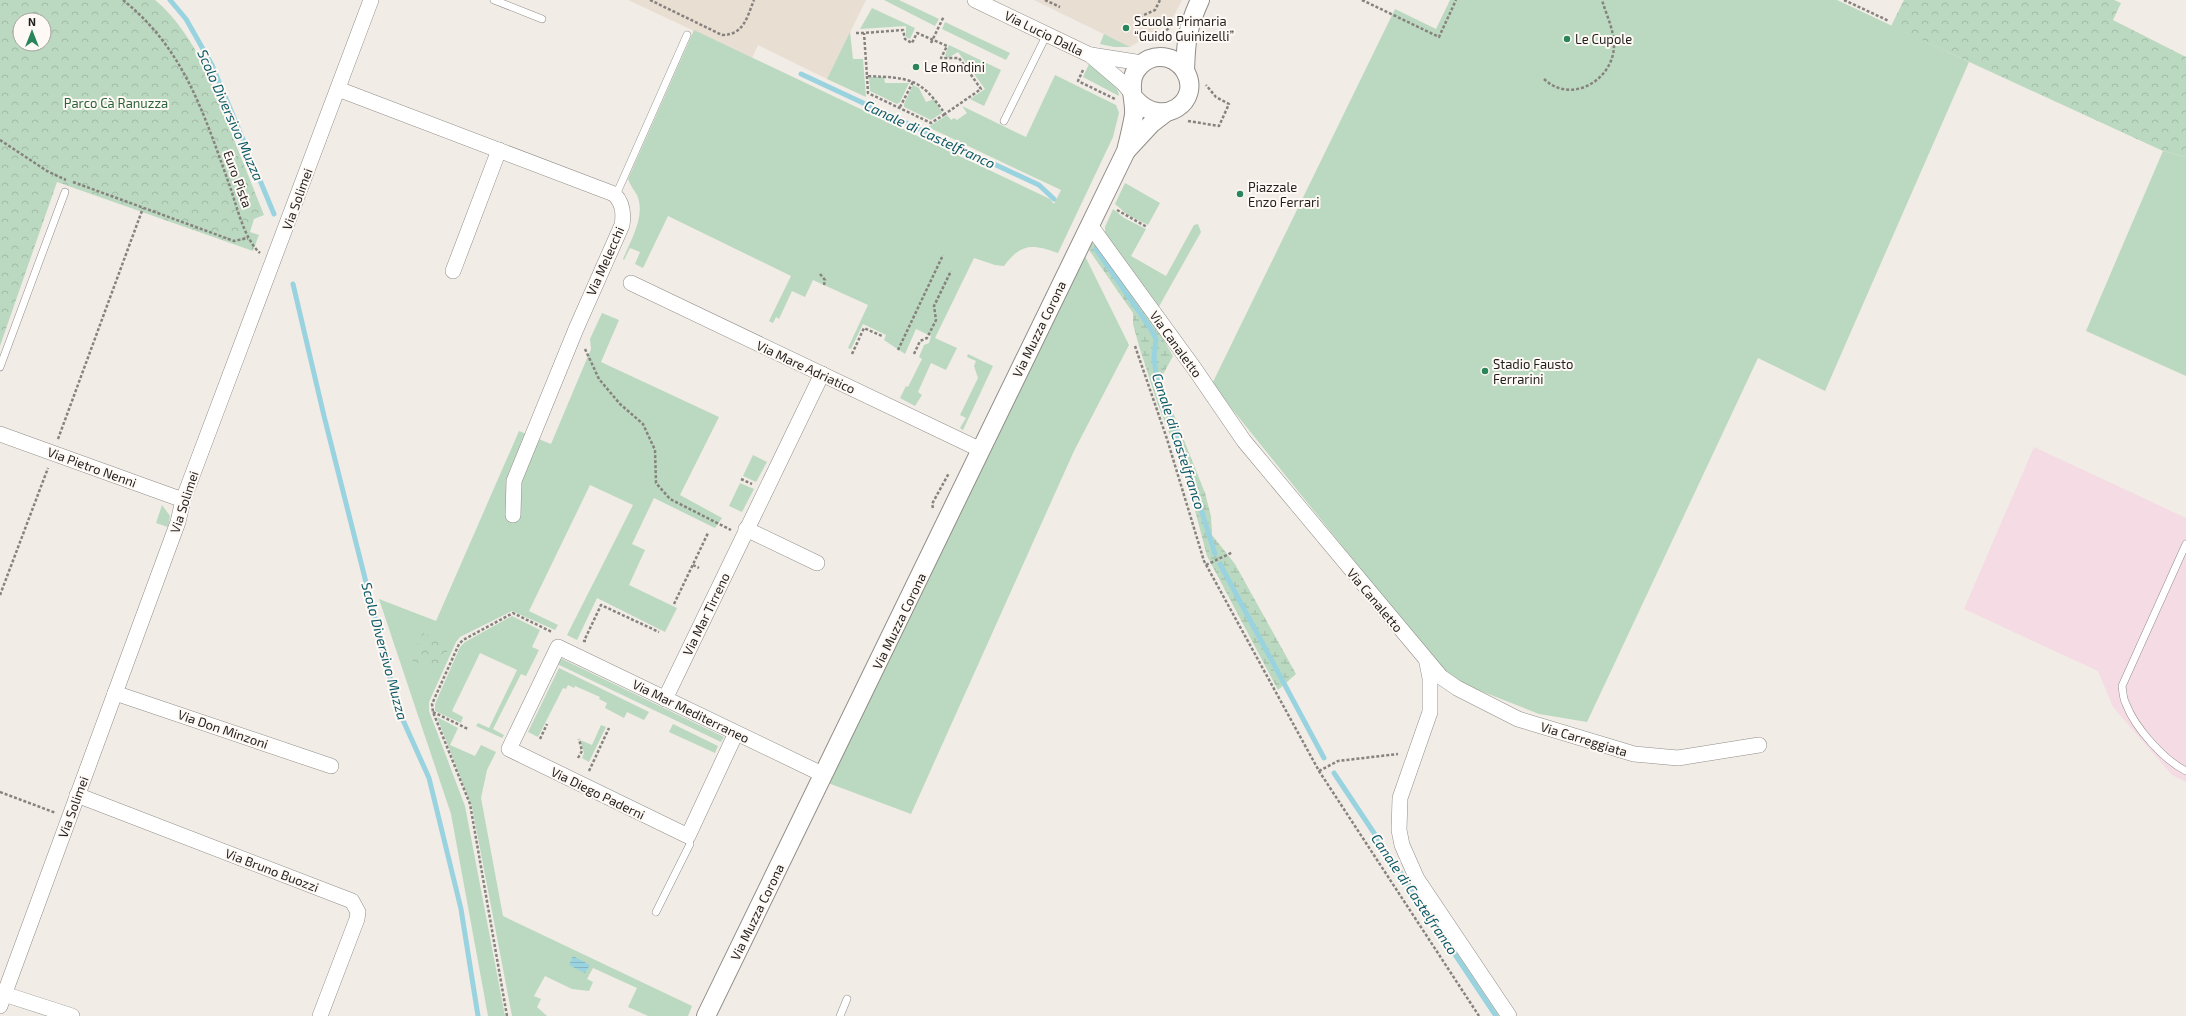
<svg xmlns="http://www.w3.org/2000/svg" width="2186" height="1016" viewBox="0 0 2186 1016" font-family="'Exo 2',sans-serif">
<style>
.industrial{fill:#f4dbe4}
.built{fill:#e8ded2}
.green{fill:#bbd9c0}
.forest{fill:url(#forest-crowns);fill-rule:evenodd}
.wetland{fill:url(#wetland-marsh)}
.water{fill:url(#water-rules)}
.lines{fill:none;stroke-linecap:round;stroke-linejoin:round}
.stream{stroke:#9ad3e0;stroke-width:5}
.service-casing{stroke:#918d88;stroke-width:8}
.minor-casing{stroke:#918d88;stroke-width:16}
.tertiary-casing{stroke:#918d88;stroke-width:20}
.path{stroke:#86827e;stroke-width:2.5;stroke-dasharray:3 2;stroke-linecap:butt}
.service{stroke:#fff;stroke-width:7}
.minor{stroke:#fff;stroke-width:15}
.tertiary{stroke:#fff;stroke-width:18}
.poi-dot{fill:#2b855b;stroke:#fef9f4;stroke-width:1.5}
.labels{text-anchor:middle;dominant-baseline:central;stroke-width:4;stroke-linejoin:round;paint-order:stroke}
.poi-label{font-size:13px;fill:#211f1d;stroke:#fef9f4;text-anchor:start}
.street-label{font-size:13px;fill:#211f1d;stroke:#fef9f4}
.park-label{font-size:13px;fill:#2c653b;stroke:#fef9f4}
.water-label{font-size:14px;font-style:italic;fill:#0a5a68;stroke:#fef9f4}
</style>
<defs>
<pattern id="forest-crowns" width="20" height="18" patternUnits="userSpaceOnUse"><rect width="20" height="18" fill="#bbd9c0"/><path d="M2 6a3 3 0 1 1 6 0M12 15a3 3 0 1 1 6 0" fill="none" stroke="#a0baa5"/></pattern>
<pattern id="wetland-marsh" width="20" height="14" patternUnits="userSpaceOnUse"><rect width="20" height="14" fill="#bbd9c0"/><path d="M1 5h8M5 5V1M11 12h8M15 12V8" fill="none" stroke="#a0baa5"/></pattern>
<pattern id="water-rules" width="6" height="5" patternUnits="userSpaceOnUse"><rect width="6" height="5" fill="#9ad3e0"/><path d="M0 2.5h6" fill="none" stroke="#84b5c0"/></pattern>
</defs>
<rect width="100%" height="100%" fill="#f1ece6"/>
<path class="industrial" d="M2034,447L2186,518V782L2172,775L2113,707L2098,671L1964,609Z"/>
<g class="built">
<path d="M628,0H866L827,79L758,45L752,58Z"/>
<path d="M1034,0H1182L1171,21L1130,47Z"/>
</g>
<g class="green">
<path d="M884,0H899L939,19L935,26Z"/>
<path d="M1450,0H1837L1969,62L1825,391L1758,358L1587,722L1539,714L1468,686L1445,674L1212,384L1395,9L1436,29Z"/>
<path d="M872,8L915,28L910,39L906,37V26L860,29Z"/>
<path d="M945,22L1010,53L1006,60L942,29Z"/>
<path d="M694,30L1050,199L1054,204L1061,190L928,127L947,115L951,120L954,118L957,120L967,113L962,106L1026,137L1055,75L1116,105L1119,113L1113,137L1058,253C1032,244 1021,243 1004,266L995,265L974,258L935,338L957,348L946,370L931,363L918,392L922,395L915,406L900,398L906,386L908,387L922,359L919,357L924,345L929,343L931,336L916,329L905,354L884,340L886,335L863,324L851,349L848,348L868,305L813,280L805,297L792,291L779,319L776,317L773,323L769,321L791,276L668,216L643,268L635,264L640,252L630,248L624,260L623,259C631,240 646,216 637,195C634,190 630,185 628,179Z"/>
<path d="M850,32L853,59H863L866,97L827,79Z"/>
<path d="M1104,34L1130,47H1114L1100,44Z"/>
<path d="M949,45L1001,70L984,106L970,99L985,89L958,52L948,58L945,55Z"/>
<path d="M1089,64C1099,71 1119,83 1119,96L1083,77Z"/>
<path d="M869,77H884L885,83H909L900,102L897,104L870,91Z"/>
<path d="M913,85L919,88L926,102L934,99L942,113L931,120L904,107V104Z"/>
<path d="M2163,151L2186,157V376L2086,331Z"/>
<path d="M1125,183L1160,203L1148,225L1128,215L1115,204Z"/>
<path d="M1113,209L1124,218L1146,229L1131,256L1166,276L1194,225L1198,224L1201,232L1157,310L1105,234V227Z"/>
<path d="M1084,254L1129,345L1074,451L911,814L828,783Z"/>
<path d="M602,313L619,320L601,362L719,417L680,495L722,518L715,528L654,498L632,544L645,550L629,585L677,608L665,632L597,598L577,640L567,635L633,505L590,485L529,611L558,625L555,630L512,611L460,637L456,642L429,702V711L465,806L505,1016H488L451,814L379,599L436,621L519,431L551,444L591,349L590,339Z"/>
<path d="M968,354L993,366L963,430L960,428L966,418L960,415L978,378L974,366L976,361L967,357Z"/>
<path d="M753,455L767,462L756,482L743,476Z"/>
<path d="M740,483L754,489L742,512L729,506Z"/>
<path d="M162,505L170,516L168,527L156,523Z"/>
<path d="M512,616L540,630L532,647L539,650L526,676L521,674L493,729L504,735L502,738L476,726L478,723L489,728L517,670L480,653L452,711L463,717L461,723L435,711V704L460,647L465,642Z"/>
<path d="M558,657L724,737L721,742L555,663Z"/>
<path d="M559,668L649,712L644,720L627,712L624,718L605,708L607,703L599,699L600,697L575,686L574,688L568,685L566,689L563,688L538,737L528,732Z"/>
<path d="M437,717L458,728L450,745L475,756L481,745L496,752L487,770L481,798L503,916L692,1006L688,1016H648L628,1007L637,988L593,968L587,979L593,982L589,991L572,989L545,976L534,996L541,999L537,1007L547,1016H512L472,807Z"/>
<path d="M673,724L718,746L715,753L669,732Z"/>
<path d="M601,725L606,727L589,762L582,758L584,753L580,740L592,745Z"/>
</g>
<g class="forest">
<path d="M0,0H155C176,17 192,43 205,67L264,215L254,219L250,232L259,235L253,251L57,182L0,346ZM20,20H44V44H20Z"/>
<path d="M1904,0H2114L2121,3L2113,20L2186,57V157L2163,151L1891,26Z"/>
<path d="M423,633L450,645L438,672L410,660Z"/>
</g>
<path class="wetland" d="M1092,243L1096,245L1156,327L1173,356L1160,380L1205,493L1211,516L1212,535L1235,564L1296,674L1278,690L1207,556L1186,476L1157,402L1139,346L1133,324V313L1089,250Z"/>
<path class="water" d="M573,956L590,965L585,973L569,965Z"/>
<g class="lines">
<g class="stream">
<path d="M170,0L186,19L212,65L274,214"/>
<path d="M801,74L1039,185L1054,199"/>
<path d="M1096,249L1151,329L1156,339L1154,357L1157,382L1178,436L1215,554"/>
<path d="M293,284L324,416L398,709L429,778L461,909L478,1016"/>
<path d="M1220,564L1324,758"/>
<path d="M1334,773L1496,1016"/>
</g>
<g class="service-casing">
<g id="service">
<path d="M494,0L542,19"/>
<path d="M1004,121L1047,34"/>
<path d="M616,195L687,35"/>
<path d="M0,367L65,192"/>
<path d="M2186,544L2122,686C2123,692 2123,699 2126,704C2135,728 2164,760 2186,771"/>
<path d="M656,912L690,844L688,836"/>
<path d="M840,1016L847,999"/>
</g>
</g>
<g class="minor-casing">
<g id="minor">
<path d="M975,0L1090,55L1123,83L1134,96"/>
<path d="M1091,55L1142,63"/>
<path d="M338,89L614,194C623,203 624,213 622,225L576,329L514,481L513,515"/>
<path d="M1090,225L1194,368L1244,441L1441,677L1457,688L1518,719L1634,754L1678,758L1759,745"/>
<path d="M453,271L499,150"/>
<path d="M631,283L981,450"/>
<path d="M0,434L183,500"/>
<path d="M746,529L817,563"/>
<path d="M1427,663L1430,678V712L1400,798L1399,830L1402,845L1417,879L1509,1016"/>
<path d="M115,693L331,766"/>
<path d="M665,699L822,374"/>
<path d="M736,733L688,836L509,749L558,647L824,775"/>
<path d="M77,795L352,901L358,912L357,919L320,1016"/>
<path d="M4,994L72,1016"/>
<path d="M0,1006L178,522L183,500L371,0"/>
</g>
</g>
<g class="tertiary-casing">
<g id="tertiary">
<path d="M1185,71C1186,41 1187,28 1200,0"/>
<path d="M1127,150L1152,123L1165,113"/>
<path d="M706,1016L1126,151C1129,139 1132,127 1134,115C1135,104 1131,94 1132,84C1132,70 1145,57 1160,57C1170,57 1179,62 1185,71C1203,101 1162,130 1135,99"/>
</g>
</g>
<g class="path">
<path d="M123,0C183,48 203,111 228,181C236,202 243,238 260,253"/>
<path d="M650,0L722,35C744,35 747,17 754,0"/>
<path d="M1045,0L1060,7"/>
<path d="M1362,0L1439,37L1456,0"/>
<path d="M1844,0L1889,21"/>
<path d="M1135,19L1155,10L1160,0"/>
<path d="M856,33H864L903,30L905,39L912,43L917,33L947,46L941,58H959L981,89L945,114C920,77 909,78 867,76L864,33"/>
<path d="M1154,39L1172,26"/>
<path d="M931,43L944,16"/>
<path d="M1083,70L1078,81L1115,99"/>
<path d="M867,76L868,93L931,123L945,114"/>
<path d="M1544,79C1571,105 1614,80 1614,45C1614,30 1606,14 1602,0"/>
<path d="M900,107L913,82"/>
<path d="M1188,121L1219,126L1229,104L1216,97L1206,85"/>
<path d="M0,140L47,171L66,180"/>
<path d="M73,182L234,241L248,238"/>
<path d="M1117,210L1147,227"/>
<path d="M820,274L825,280L824,285"/>
<path d="M1135,346L1167,439L1204,561L1319,771L1479,1016"/>
<path d="M585,349L599,379L620,404L643,424L655,450L656,483L670,499L731,530"/>
<path d="M898,350L943,255"/>
<path d="M852,354L864,328L882,336"/>
<path d="M914,354L920,341L927,338L936,320L934,306L951,271"/>
<path d="M58,439L143,208"/>
<path d="M741,479L752,484"/>
<path d="M933,508L932,504L949,473"/>
<path d="M693,565L699,568"/>
<path d="M1206,565L1233,552"/>
<path d="M0,595L48,468"/>
<path d="M674,604L708,533"/>
<path d="M586,641H584L601,605L659,632"/>
<path d="M433,712L468,729"/>
<path d="M540,739L547,724"/>
<path d="M578,758L582,751L579,739"/>
<path d="M589,771L609,728"/>
<path d="M1319,771L1338,761L1398,754"/>
<path d="M0,792L56,813"/>
<path d="M507,1016L470,804L433,712L432,704L459,644L463,640L513,613L552,632"/>
</g>
<use href="#service" class="service"/>
<use href="#minor" class="minor"/>
<use href="#tertiary" class="tertiary"/>
</g>
<g class="poi-dot">
<circle cx="1126" cy="28" r="4"/>
<circle cx="1567" cy="39" r="4"/>
<circle cx="916" cy="67" r="4"/>
<circle cx="1240" cy="194" r="4"/>
<circle cx="1485" cy="371" r="4"/>
</g>
<g class="labels">
<g class="poi-label">
<text x="1134" y="21">Scuola Primaria<tspan x="1134" dy="15">“Guido Guinizelli”</tspan></text>
<text x="1575" y="39">Le Cupole</text>
<text x="924" y="67">Le Rondini</text>
<text x="1248" y="187">Piazzale<tspan x="1248" dy="15">Enzo Ferrari</tspan></text>
<text x="1493" y="364">Stadio Fausto<tspan x="1493" dy="15">Ferrarini</tspan></text>
</g>
<g class="street-label">
<text transform="translate(1044 33) rotate(26)">Via Lucio Dalla</text>
<text transform="translate(238 179) rotate(70)">Euro Pista</text>
<text transform="translate(297 199) rotate(-70)">Via Solimei</text>
<text transform="translate(605 261) rotate(-66)">Via Melecchi</text>
<text transform="translate(1039 329) rotate(-64)">Via Muzza Corona</text>
<text transform="translate(1176 344) rotate(54)">Via Canaletto</text>
<text transform="translate(806 367) rotate(25)">Via Mare Adriatico</text>
<text transform="translate(92 467) rotate(20)">Via Pietro Nenni</text>
<text transform="translate(184 502) rotate(-72)">Via Solimei</text>
<text transform="translate(1375 600) rotate(50)">Via Canaletto</text>
<text transform="translate(706 614) rotate(-64)">Via Mar Tirreno</text>
<text transform="translate(899 621) rotate(-64)">Via Muzza Corona</text>
<text transform="translate(691 711) rotate(26)">Via Mar Mediterraneo</text>
<text transform="translate(223 729) rotate(19)">Via Don Minzoni</text>
<text transform="translate(1584 739) rotate(17)">Via Carreggiata</text>
<text transform="translate(598 793) rotate(26)">Via Diego Paderni</text>
<text transform="translate(73 807) rotate(-70)">Via Solimei</text>
<text transform="translate(272 870) rotate(21)">Via Bruno Buozzi</text>
<text transform="translate(757 912) rotate(-64)">Via Muzza Corona</text>
</g>
<g class="park-label">
<text x="116" y="103">Parco Cà Ranuzza</text>
</g>
<g class="water-label">
<text transform="translate(231 115) rotate(66)">Scolo Diversivo Muzza</text>
<text transform="translate(930 134) rotate(25)">Canale di Castelfranco</text>
<text transform="translate(1179 441) rotate(72)">Canale di Castelfranco</text>
<text transform="translate(385 651) rotate(75)">Scolo Diversivo Muzza</text>
<text transform="translate(1415 894) rotate(56)">Canale di Castelfranco</text>
</g>
</g>
<g transform="translate(32 32)"><circle r="19" fill="#fef9f4" stroke="#a6a29e"/>
<path d="M0-3L7 15L0 10L-7 15Z" fill="#2b855b"/>
<text y="-6" font-size="11" font-weight="bold" text-anchor="middle" fill="#211f1d">N</text>
</g>
</svg>
